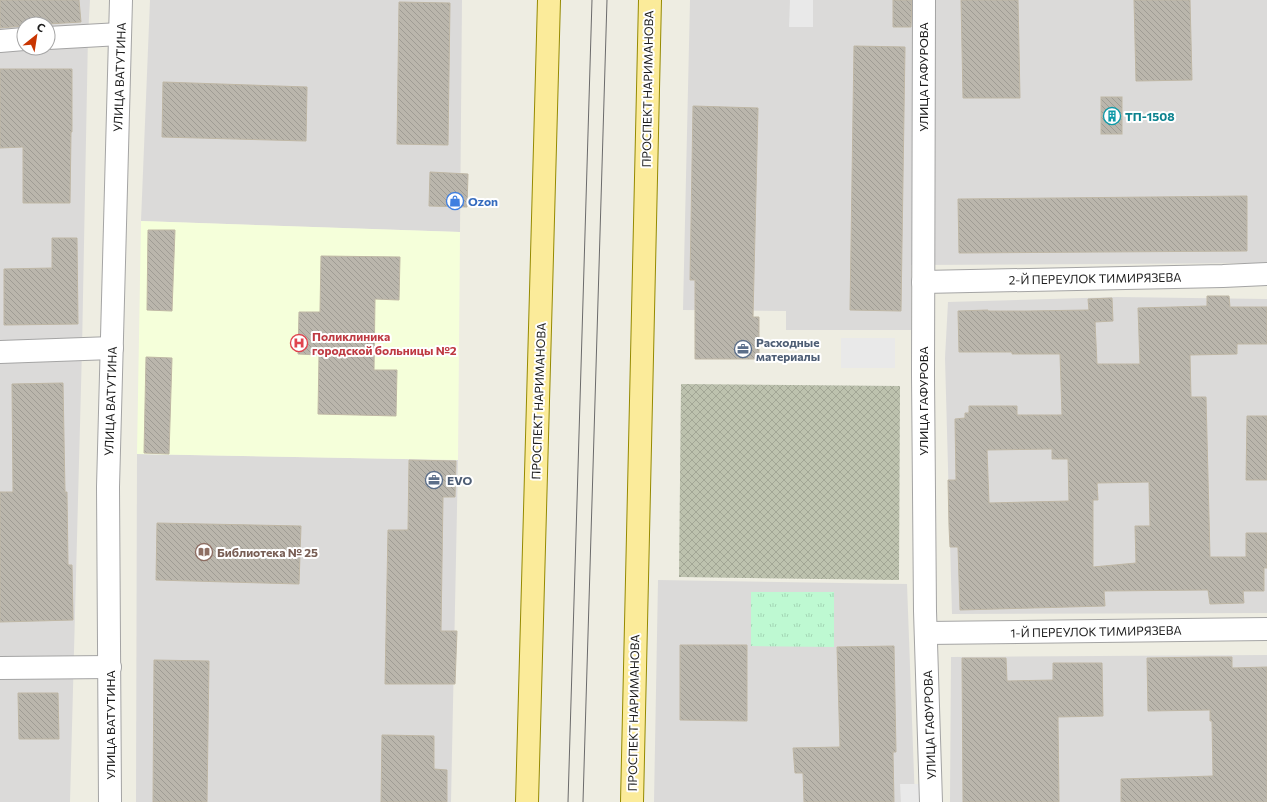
<svg xmlns="http://www.w3.org/2000/svg" width="1267" height="802" viewBox="0 0 1267 802" font-family="Commissioner,sans-serif">
<style>
.residential{fill:#dbdad9;fill-rule:evenodd}
.education{fill:#f5ffda}
.construction{fill:url(#construction-cross-hatch)}
.park{fill:url(#park-tufts)}
.parking{fill:#e9e9e9}
.building{fill:url(#building-back-hatch);stroke:#bfb7a5;fill-rule:evenodd}
.lines{fill:none;stroke-linecap:round;stroke-linejoin:round}
.minor-casing{stroke:#a4a4a4;stroke-width:24}
.major-casing{stroke:#958a00;stroke-width:24}
.minor{stroke:#fff;stroke-width:22}
.major{stroke:#fbeb9a;stroke-width:22}
.tram{stroke:#6b6b6b;stroke-width:1}
.labels{text-anchor:middle;dominant-baseline:central;stroke-width:4;stroke-linejoin:round;paint-order:stroke}
.street-label{font-size:12px;fill:#1d1d1d;stroke:#fff}
.culture-label{font-size:12px;font-weight:bold;fill:#0d838f;stroke:#fff;text-anchor:start}
.shop-label{font-size:12px;font-weight:bold;fill:#366cbe;stroke:#fff;text-anchor:start}
.health-label{font-size:12px;font-weight:bold;fill:#be3a42;stroke:#fff;text-anchor:start}
.service-label{font-size:12px;font-weight:bold;fill:#4e5e75;stroke:#fff;text-anchor:start}
.education-label{font-size:12px;font-weight:bold;fill:#785e54;stroke:#fff;text-anchor:start}
</style>
<defs>
<pattern id="construction-cross-hatch" width="8" height="8" patternUnits="userSpaceOnUse"><rect width="8" height="8" fill="#bdc2ae"/><path d="M0 0l8 8M0 8l8-8" fill="none" stroke="#a2a695"/></pattern>
<pattern id="park-tufts" width="24" height="20" patternUnits="userSpaceOnUse"><rect width="24" height="20" fill="#bef9d2"/><path d="M3 7l-1-3M5 7V3M7 7l1-3M15 17l-1-3M17 17v-4M19 17l1-3" fill="none" stroke="#a3d5b4"/></pattern>
<pattern id="building-back-hatch" width="6" height="6" patternUnits="userSpaceOnUse"><rect width="6" height="6" fill="#bab6ac"/><path d="M-1 5l2 2M0 0l6 6M5-1l2 2" fill="none" stroke="#9f9c94"/></pattern>
</defs>
<rect width="100%" height="100%" fill="#eeede2"/>
<g class="residential">
<path d="M0,0H90L88,35L82,349L70,802H0ZM24,24H48V48H24Z"/>
<path d="M150,0H462L460,232L141,221Z"/>
<path d="M690,0H1267V263L911,265V330H786V311L683,310Z"/>
<path d="M1117,297L1267,299V613L952,614L945,358L948,302Z"/>
<path d="M137,454L458,460L451,802H136Z"/>
<path d="M658,580L907,584L915,802H654Z"/>
<path d="M1267,655V802H950L951,657Z"/>
</g>
<path class="education" d="M141,221L460,232L458,460L137,454Z"/>
<path class="construction" d="M681,384L900,386L899,580L679,577Z"/>
<path class="park" d="M751,592H834V647L751,646Z"/>
<g class="parking">
<path d="M790,0H813V27H789Z"/>
<rect x="841" y="338" width="54" height="30"/>
<path d="M900,784H920L921,802H901Z"/>
</g>
<g class="building">
<path d="M0,0H79L81,22L48,24H24V26L0,28Z"/>
<path d="M893,0H912L911,27H893Z"/>
<path d="M961,0H1018L1020,98H963Z"/>
<path d="M1134,0H1190L1192,80L1136,81Z"/>
<path d="M399,2L450,3L448,145L397,144Z"/>
<path d="M854,46L905,47L901,311L850,310Z"/>
<path d="M0,69H72V132H71L70,203H23V147L0,148Z"/>
<path d="M163,82L307,87L306,141L162,137Z"/>
<rect x="1101" y="97" width="21" height="37"/>
<path d="M693,106L758,108L753,317H759V359H695V280H690Z"/>
<path d="M430,172L468,174L467,207L429,206Z"/>
<path d="M1247,196V251L959,253L958,199Z"/>
<path d="M148,230H175L172,311L147,310Z"/>
<path d="M52,238H77L78,324L4,325V269L52,268Z"/>
<path d="M321,256L400,257L399,300L375,299L374,370H397L396,416L318,414L319,355L298,354L299,312H320Z"/>
<path d="M1207,296H1229L1230,307H1267V344H1237V354L1190,355L1191,397H1206L1210,557H1246V533H1267V568H1264V591H1243L1244,603L1210,604L1208,590L1104,591L1105,606L960,610L958,547H950L949,526L948,480H956L955,419L965,418V413H969V406H1017V415H1062L1060,354H1012V352H959L958,311L988,310V311H1027L1089,310L1088,299L1112,298L1113,321L1095,322L1097,364H1140L1138,308L1207,306ZM1052,449V459H1068L1069,501L989,503L987,450ZM1149,482L1150,526H1135L1136,563L1093,567V500H1098L1097,483Z"/>
<path d="M146,357L172,358L169,454L144,453Z"/>
<path d="M63,383L65,492H67L68,565H72L73,620L0,622V492H13L12,384Z"/>
<path d="M1247,416H1267V480H1246Z"/>
<path d="M409,460L456,461L455,497H443L441,631H457L455,684H385L388,530H408Z"/>
<path d="M157,523L301,526L299,584L156,580Z"/>
<path d="M680,645H747V721L680,720Z"/>
<path d="M894,646L896,752H893L894,802H804L803,773H795L793,748L840,747L837,647Z"/>
<path d="M1208,657H1232V668L1267,667V802H1121V779L1213,776L1212,721H1210V710L1148,711L1147,658Z"/>
<path d="M962,658H1006L1007,681L1053,680V663H1102L1103,716L1058,717L1059,802H963Z"/>
<path d="M154,660L209,661L207,802H153Z"/>
<path d="M18,693H58L59,739H19Z"/>
<path d="M382,735L434,736V769L447,770V802H381Z"/>
</g>
<g class="lines">
<g class="minor-casing">
<g id="minor">
<path d="M924,0L923,375L925,611L931,802"/>
<path d="M48,38L120,34"/>
<path d="M0,41L24,39"/>
<path d="M923,282L1223,276L1267,274"/>
<path d="M0,352L112,348"/>
<path d="M926,633L1267,629"/>
<path d="M0,668L110,667"/>
<path d="M110,802L108,487L121,0"/>
</g>
</g>
<g class="major-casing">
<g id="major">
<path d="M527,802L549,0"/>
<path d="M632,802L650,0"/>
</g>
</g>
<use href="#minor" class="minor"/>
<use href="#major" class="major"/>
<g class="tram">
<path d="M568,802L592,0"/>
<path d="M583,802L607,0"/>
</g>
</g>
<defs>
<g id="building-ring" transform="scale(0.9)"><circle r="9.5" fill="#fff" stroke="#0f9aa8" stroke-width="1.5"/><path d="M-4-6H4V6H1V3H-1V6H-4ZM-2.5-4.3h1.7v1.8h-1.7ZM.8-4.3h1.7v1.8H.8ZM-2.5-1h1.7V.8h-1.7ZM.8-1h1.7V.8H.8Z" fill="#0f9aa8"/></g>
<g id="shop-ring" transform="scale(0.9)"><circle r="9.5" fill="#fff" stroke="#3f7fe0" stroke-width="1.5"/><path d="M-5-2.5h2.3a2.7 3.5 0 0 1 5.4 0H5L5.5 6h-11ZM-1.5-2.5h3a1.5 2.3 0 0 0-3 0Z" fill="#3f7fe0"/></g>
<g id="hospital-ring" transform="scale(0.9)"><circle r="9.5" fill="#fff" stroke="#e0444e" stroke-width="1.5"/><path d="M-5-5h3v3.5h4V-5h3V5h-3V1.5h-4V5h-3Z" fill="#e0444e"/></g>
<g id="office-ring" transform="scale(0.9)"><circle r="9.5" fill="#fff" stroke="#5c6f8a" stroke-width="1.5"/><path d="M-6-3h4V-5.5h4V-3h4V5H-6ZM-1-4.5V-3h2v-1.5ZM-6 0V1H6V0Z" fill="#5c6f8a"/></g>
<g id="library-ring" transform="scale(0.9)"><circle r="9.5" fill="#fff" stroke="#8d6e63" stroke-width="1.5"/><path d="M-6-4Q-3-5.5-.7-3.5V5Q-3 3-6 4ZM6-4Q3-5.5 .7-3.5V5Q3 3 6 4Z" fill="#8d6e63"/></g>
</defs>
<g fill-rule="evenodd">
<use href="#building-ring" x="1112" y="116"/>
<use href="#shop-ring" x="455" y="201"/>
<use href="#hospital-ring" x="299" y="343"/>
<use href="#office-ring" x="743" y="349"/>
<use href="#office-ring" x="434" y="480"/>
<use href="#library-ring" x="204" y="552"/>
</g>
<g class="labels">
<g class="street-label">
<text transform="translate(119 77) rotate(-88)">УЛИЦА ВАТУТИНА</text>
<text transform="translate(923 77) rotate(-90)">УЛИЦА ГАФУРОВА</text>
<text transform="translate(647 89) rotate(-89)">ПРОСПЕКТ НАРИМАНОВА</text>
<text transform="translate(1095 278) rotate(-1)">2-Й ПЕРЕУЛОК ТИМИРЯЗЕВА</text>
<text transform="translate(110 401) rotate(-88)">УЛИЦА ВАТУТИНА</text>
<text transform="translate(538 401) rotate(-88)">ПРОСПЕКТ НАРИМАНОВА</text>
<text transform="translate(923 401) rotate(-90)">УЛИЦА ГАФУРОВА</text>
<text transform="translate(1096 631) rotate(-1)">1-Й ПЕРЕУЛОК ТИМИРЯЗЕВА</text>
<text transform="translate(633 713) rotate(-89)">ПРОСПЕКТ НАРИМАНОВА</text>
<text transform="translate(110 725) rotate(-90)">УЛИЦА ВАТУТИНА</text>
<text transform="translate(929 725) rotate(-92)">УЛИЦА ГАФУРОВА</text>
</g>
<g class="culture-label">
<text x="1125" y="116">ТП-1508</text>
</g>
<g class="shop-label">
<text x="468" y="201">Ozon</text>
</g>
<g class="health-label">
<text x="312" y="336">Поликлиника<tspan x="312" dy="14">городской больницы №2</tspan></text>
</g>
<g class="service-label">
<text x="756" y="342">Расходные<tspan x="756" dy="14">материалы</tspan></text>
<text x="447" y="480">EVO</text>
</g>
<g class="education-label">
<text x="217" y="552">Библиотека № 25</text>
</g>
</g>
<g transform="translate(36 36) rotate(30)"><circle r="19" fill="#ffffff" stroke="#a5a5a5"/>
<path d="M0-3L7 15L0 10L-7 15Z" fill="#c93501"/>
<text y="-6" font-size="11" font-weight="bold" text-anchor="middle" fill="#1d1d1d">С</text>
</g>
</svg>
